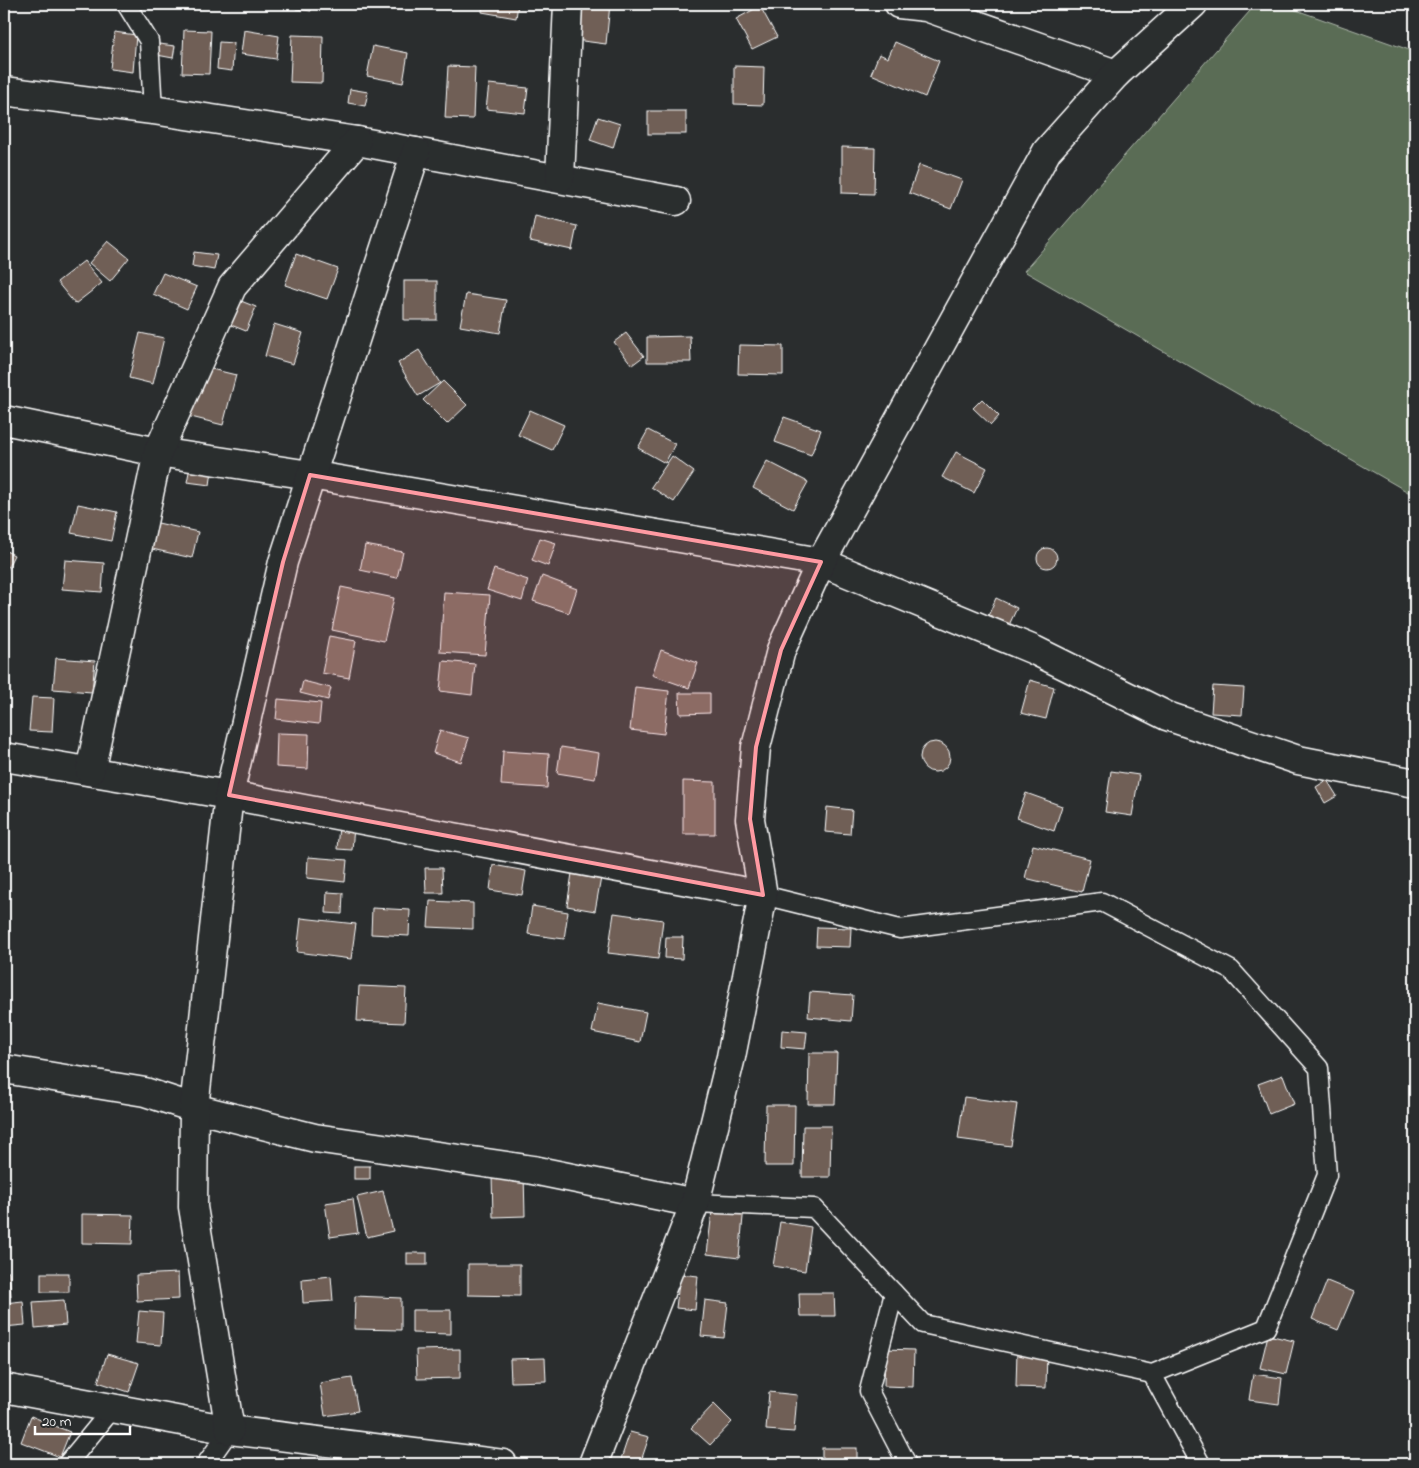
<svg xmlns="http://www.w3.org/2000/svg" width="1419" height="1468" viewBox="0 0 1419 1468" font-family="'Indie Flower',sans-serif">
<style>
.green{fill:#5a6c55;stroke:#acb6aa}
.building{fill:#6f5f57;stroke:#fff}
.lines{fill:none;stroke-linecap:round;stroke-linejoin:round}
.service-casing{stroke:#fff;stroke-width:21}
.minor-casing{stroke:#fff;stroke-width:31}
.tertiary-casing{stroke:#fff;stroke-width:31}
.service{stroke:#2a2d2e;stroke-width:18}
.minor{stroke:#2a2d2e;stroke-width:28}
.tertiary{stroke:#2a2d2e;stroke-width:28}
.marked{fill:#ff9aa2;fill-opacity:0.2;stroke:#ff9aa2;stroke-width:4;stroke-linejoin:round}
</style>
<rect width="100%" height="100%" fill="#2a2d2e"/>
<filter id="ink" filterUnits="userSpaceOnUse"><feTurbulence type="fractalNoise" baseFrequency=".02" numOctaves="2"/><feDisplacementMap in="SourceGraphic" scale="10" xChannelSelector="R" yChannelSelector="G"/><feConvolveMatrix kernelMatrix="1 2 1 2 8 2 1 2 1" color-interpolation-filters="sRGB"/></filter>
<g filter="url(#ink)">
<path class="green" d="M1256,4H1279L1415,52V496L1024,271Z"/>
<g class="building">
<path d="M297,4H312L311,11L296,9Z"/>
<path d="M483,4H518L516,18L482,12Z"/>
<path d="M579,4H610L606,44L575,40Z"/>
<path d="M760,6L777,37L752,49L736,19Z"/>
<path d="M184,30L211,31L209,74L182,73Z"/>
<path d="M244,30L279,36L276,59L241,54Z"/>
<path d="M114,32L136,35L133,72L110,69Z"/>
<path d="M292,35L323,36L322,83L290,82Z"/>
<path d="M219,42L234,43L232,71L217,69Z"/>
<path d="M895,42L939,61L925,97L871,74L879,54L888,58Z"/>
<path d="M159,44L175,46L173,58L157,55Z"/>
<path d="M373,46L408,53L403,83L367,76Z"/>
<path d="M448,66L475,67L473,119L445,118Z"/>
<path d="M734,66L764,67L763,105L734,104Z"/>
<path d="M489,84L528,88L525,113L486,109Z"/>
<path d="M350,89L368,92L365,106L348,103Z"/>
<rect x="648" y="111" width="38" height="23"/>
<path d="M598,117L620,124L613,148L590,140Z"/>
<path d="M842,147L875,148L874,194L842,193Z"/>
<path d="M919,165L962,180L951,209L909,193Z"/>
<path d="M535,216L577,226L572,250L530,241Z"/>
<path d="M108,241L129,258L110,281L89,263Z"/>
<path d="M194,252L217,255L214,270L192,266Z"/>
<path d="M296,254L338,269L327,299L285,285Z"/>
<path d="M84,261L102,283L75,304L57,282Z"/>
<path d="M163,273L197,287L187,309L153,294Z"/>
<rect x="404" y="281" width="33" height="39"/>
<path d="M466,294L506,300L500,333L460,326Z"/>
<path d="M231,297L256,307L246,331L221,321Z"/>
<path d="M274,324L303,333L293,364L265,356Z"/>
<path d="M140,333L164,338L153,384L129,378Z"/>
<path d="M626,333L644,356L632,365L614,342Z"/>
<path d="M690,336L691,362H647V337Z"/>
<path d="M739,345L783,346V375L738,374Z"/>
<path d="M419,350L440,383L418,396L398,363Z"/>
<path d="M199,366L236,375L223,425L187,416Z"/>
<path d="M443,381L467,405L447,424L423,400Z"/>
<path d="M982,399L999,416L991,425L973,408Z"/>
<path d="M530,410L564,425L552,450L518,435Z"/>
<path d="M784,417L821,430L811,455L775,442Z"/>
<path d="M648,430L675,444L665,463L638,448Z"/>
<path d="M956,452L987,468L974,493L942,477Z"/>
<path d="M672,456L694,472L674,502L651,487Z"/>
<path d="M767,461L808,482L793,509L753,488Z"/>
<path d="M190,467L212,471L210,485L187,482Z"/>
<path d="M78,504L117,512L111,541L71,533Z"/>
<path d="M149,521L198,532L192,558L143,547Z"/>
<path d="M540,538L556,543L548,566L532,560Z"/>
<path d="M365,545L403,552L397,578L360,570Z"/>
<circle cx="1047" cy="558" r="10"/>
<path d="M4,550L14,555L4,575Z"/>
<path d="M65,560L104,563L102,592L62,589Z"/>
<path d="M494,569L528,580L522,601L487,590Z"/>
<path d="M542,576L577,589L569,613L533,601Z"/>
<path d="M341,587L394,598L384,641L332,630Z"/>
<path d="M444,592L490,595L485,655L440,652Z"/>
<path d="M996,598L1017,608L1009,625L988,616Z"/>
<path d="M329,636L356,641L349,678L322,673Z"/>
<path d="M661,650L698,663L689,688L652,675Z"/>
<path d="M56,658L95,661L92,692L53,689Z"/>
<path d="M443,661L475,664L472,695L440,691Z"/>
<path d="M1030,680L1054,687L1046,719L1021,713Z"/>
<path d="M303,681L331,688L328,700L300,693Z"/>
<path d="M1213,686L1244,688L1242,715L1211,713Z"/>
<path d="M635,687L669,691L664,734L630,730Z"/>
<path d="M679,693H710V713L680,714Z"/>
<path d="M32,697L54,698L52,732L29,731Z"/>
<path d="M278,699L321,703L319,724L276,719Z"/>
<path d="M440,730L469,738L461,762L433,753Z"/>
<path d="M277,733L309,734L308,769L276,767Z"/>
<circle cx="935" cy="757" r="15"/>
<path d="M561,747L599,753L595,779L557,773Z"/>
<path d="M503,751L549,754L547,788L501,785Z"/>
<path d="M1111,771L1139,775L1132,816L1105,812Z"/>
<path d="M1327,780L1337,796L1325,803L1316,787Z"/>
<path d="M683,781L715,782V834H683Z"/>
<path d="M1026,793L1062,806L1054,831L1017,818Z"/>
<path d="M827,807L852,810L850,834L825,832Z"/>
<path d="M339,826L354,827L352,850L337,849Z"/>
<path d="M1033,845L1090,859L1082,892L1025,878Z"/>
<path d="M308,857L347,860L345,882L307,878Z"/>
<path d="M493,865L526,871L522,895L490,890Z"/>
<path d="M573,867L602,872L595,911L567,906Z"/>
<path d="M425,868H442L443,893H426Z"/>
<path d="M327,892L343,893L342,914L326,913Z"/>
<path d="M430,901L473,903V929L428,927Z"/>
<path d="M532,906L568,912L564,939L528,934Z"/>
<path d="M372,908L410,910L409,936L371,934Z"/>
<path d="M614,913L663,920L658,959L608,953Z"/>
<path d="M301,918L356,924L351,959L297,952Z"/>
<path d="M817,927L851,928L850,947L816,946Z"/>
<path d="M666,937H683L682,959L665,958Z"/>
<path d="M359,986L406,988L404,1023L357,1021Z"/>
<path d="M810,992L853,995L851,1021L808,1017Z"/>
<path d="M598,1003L646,1012L640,1042L592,1032Z"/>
<path d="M782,1030L807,1032L805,1049L781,1047Z"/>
<path d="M809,1053H837L835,1104H808Z"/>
<path d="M1283,1075L1294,1104L1269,1114L1258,1084Z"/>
<path d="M964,1097L1017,1104L1011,1146L958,1139Z"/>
<path d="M766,1105H795L794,1166H765Z"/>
<path d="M803,1126H831L830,1177H802Z"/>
<rect x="354" y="1166" width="16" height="13"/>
<path d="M524,1174L525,1216L493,1217L492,1175Z"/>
<path d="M383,1191L393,1231L367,1237L357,1197Z"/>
<path d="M353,1199L358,1233L330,1237L325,1203Z"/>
<path d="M713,1203L744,1207L739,1258L707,1254Z"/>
<path d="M82,1214L133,1215L132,1244L82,1243Z"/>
<path d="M780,1222L811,1227L805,1271L773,1266Z"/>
<rect x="407" y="1253" width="20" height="12"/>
<path d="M468,1264H520V1296L468,1295Z"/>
<path d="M4,1272H9L11,1296L4,1297Z"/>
<rect x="41" y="1273" width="28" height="19"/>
<path d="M178,1273L179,1299L137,1301L136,1275Z"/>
<path d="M680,1274L698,1276L695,1310L676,1308Z"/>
<path d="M331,1276L333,1301L303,1303L302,1279Z"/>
<path d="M1327,1281L1354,1292L1338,1330L1312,1319Z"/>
<path d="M799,1293H834L835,1316H800Z"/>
<path d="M355,1296L401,1298V1330L354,1329Z"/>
<path d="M64,1300L66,1325L35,1328L33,1302Z"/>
<path d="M705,1300L728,1303L724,1338L701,1336Z"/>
<path d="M23,1301L25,1325L4,1327V1303Z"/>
<path d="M412,1310H451V1334L412,1333Z"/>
<path d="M139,1311L163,1313L161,1345L136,1343Z"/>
<path d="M1268,1335L1294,1341L1286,1374L1260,1368Z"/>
<path d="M460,1349V1378L417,1379L416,1350Z"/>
<path d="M885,1349L914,1350L913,1387L884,1386Z"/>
<path d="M1017,1350L1047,1351L1046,1388L1016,1387Z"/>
<path d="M107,1354L139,1363L129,1392L98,1382Z"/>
<path d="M545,1358L546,1381L511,1382L510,1359Z"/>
<path d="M1253,1374L1282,1378L1279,1404L1249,1400Z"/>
<path d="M352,1378L358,1411L325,1416L320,1383Z"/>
<path d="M769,1392L797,1395L794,1432L766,1430Z"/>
<path d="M714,1404L732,1422L710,1445L691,1428Z"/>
<path d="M31,1416L70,1432L60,1457L21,1442Z"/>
<path d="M630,1432L649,1437L640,1464L620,1462Z"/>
<rect x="822" y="1448" width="35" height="16"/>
</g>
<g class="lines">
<g class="service-casing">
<g id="service">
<path d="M126,4L149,41L153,110"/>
<path d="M695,1203L814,1208L923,1324L1152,1374L1266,1328L1327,1175L1319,1068L1231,970L1102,902L900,929L763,895"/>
<path d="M894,1293L869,1391L907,1464"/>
<path d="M1152,1374L1201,1464"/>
<path d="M67,1464L113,1408"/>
<path d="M206,1464L230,1430"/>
</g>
</g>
<g class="minor-casing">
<g id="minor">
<path d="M899,4L926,7L1116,74"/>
<path d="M4,91L153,110L357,141L676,201"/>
<path d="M560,178L568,4"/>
<path d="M4,420L158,452L310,475L821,562L1034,650L1167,716L1298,760L1415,783"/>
<path d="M4,757L229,795L763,895"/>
<path d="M90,771L158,452L232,287L357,141"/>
<path d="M4,1069L145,1092L194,1108L315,1138L533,1170L695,1203"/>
<path d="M4,1388L230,1430L503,1464"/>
<path d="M230,1430L193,1207L194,1108L229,795L283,562L416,152"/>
</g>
</g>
<g class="tertiary-casing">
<path id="tertiary" d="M593,1464L695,1203L731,1057L763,895L750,819L756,747L781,650L821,562L1047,151L1116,74L1193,4"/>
</g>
<use href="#service" class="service"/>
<use href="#minor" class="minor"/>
<use href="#tertiary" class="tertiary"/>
</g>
</g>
<path class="marked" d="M310,475L821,562L781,650L756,747L750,819L763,895L229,795L283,562Z"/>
<rect width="1419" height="1468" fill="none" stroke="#2a2d2e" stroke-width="20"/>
<rect x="10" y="10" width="1399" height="1448" fill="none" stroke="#fff" stroke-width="2" filter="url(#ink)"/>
<path d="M35 1426v8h95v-8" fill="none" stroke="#ffffff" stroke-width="2.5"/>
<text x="42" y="1426" font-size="15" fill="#ffffff" stroke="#2a2d2e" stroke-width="4" paint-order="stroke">20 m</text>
</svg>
